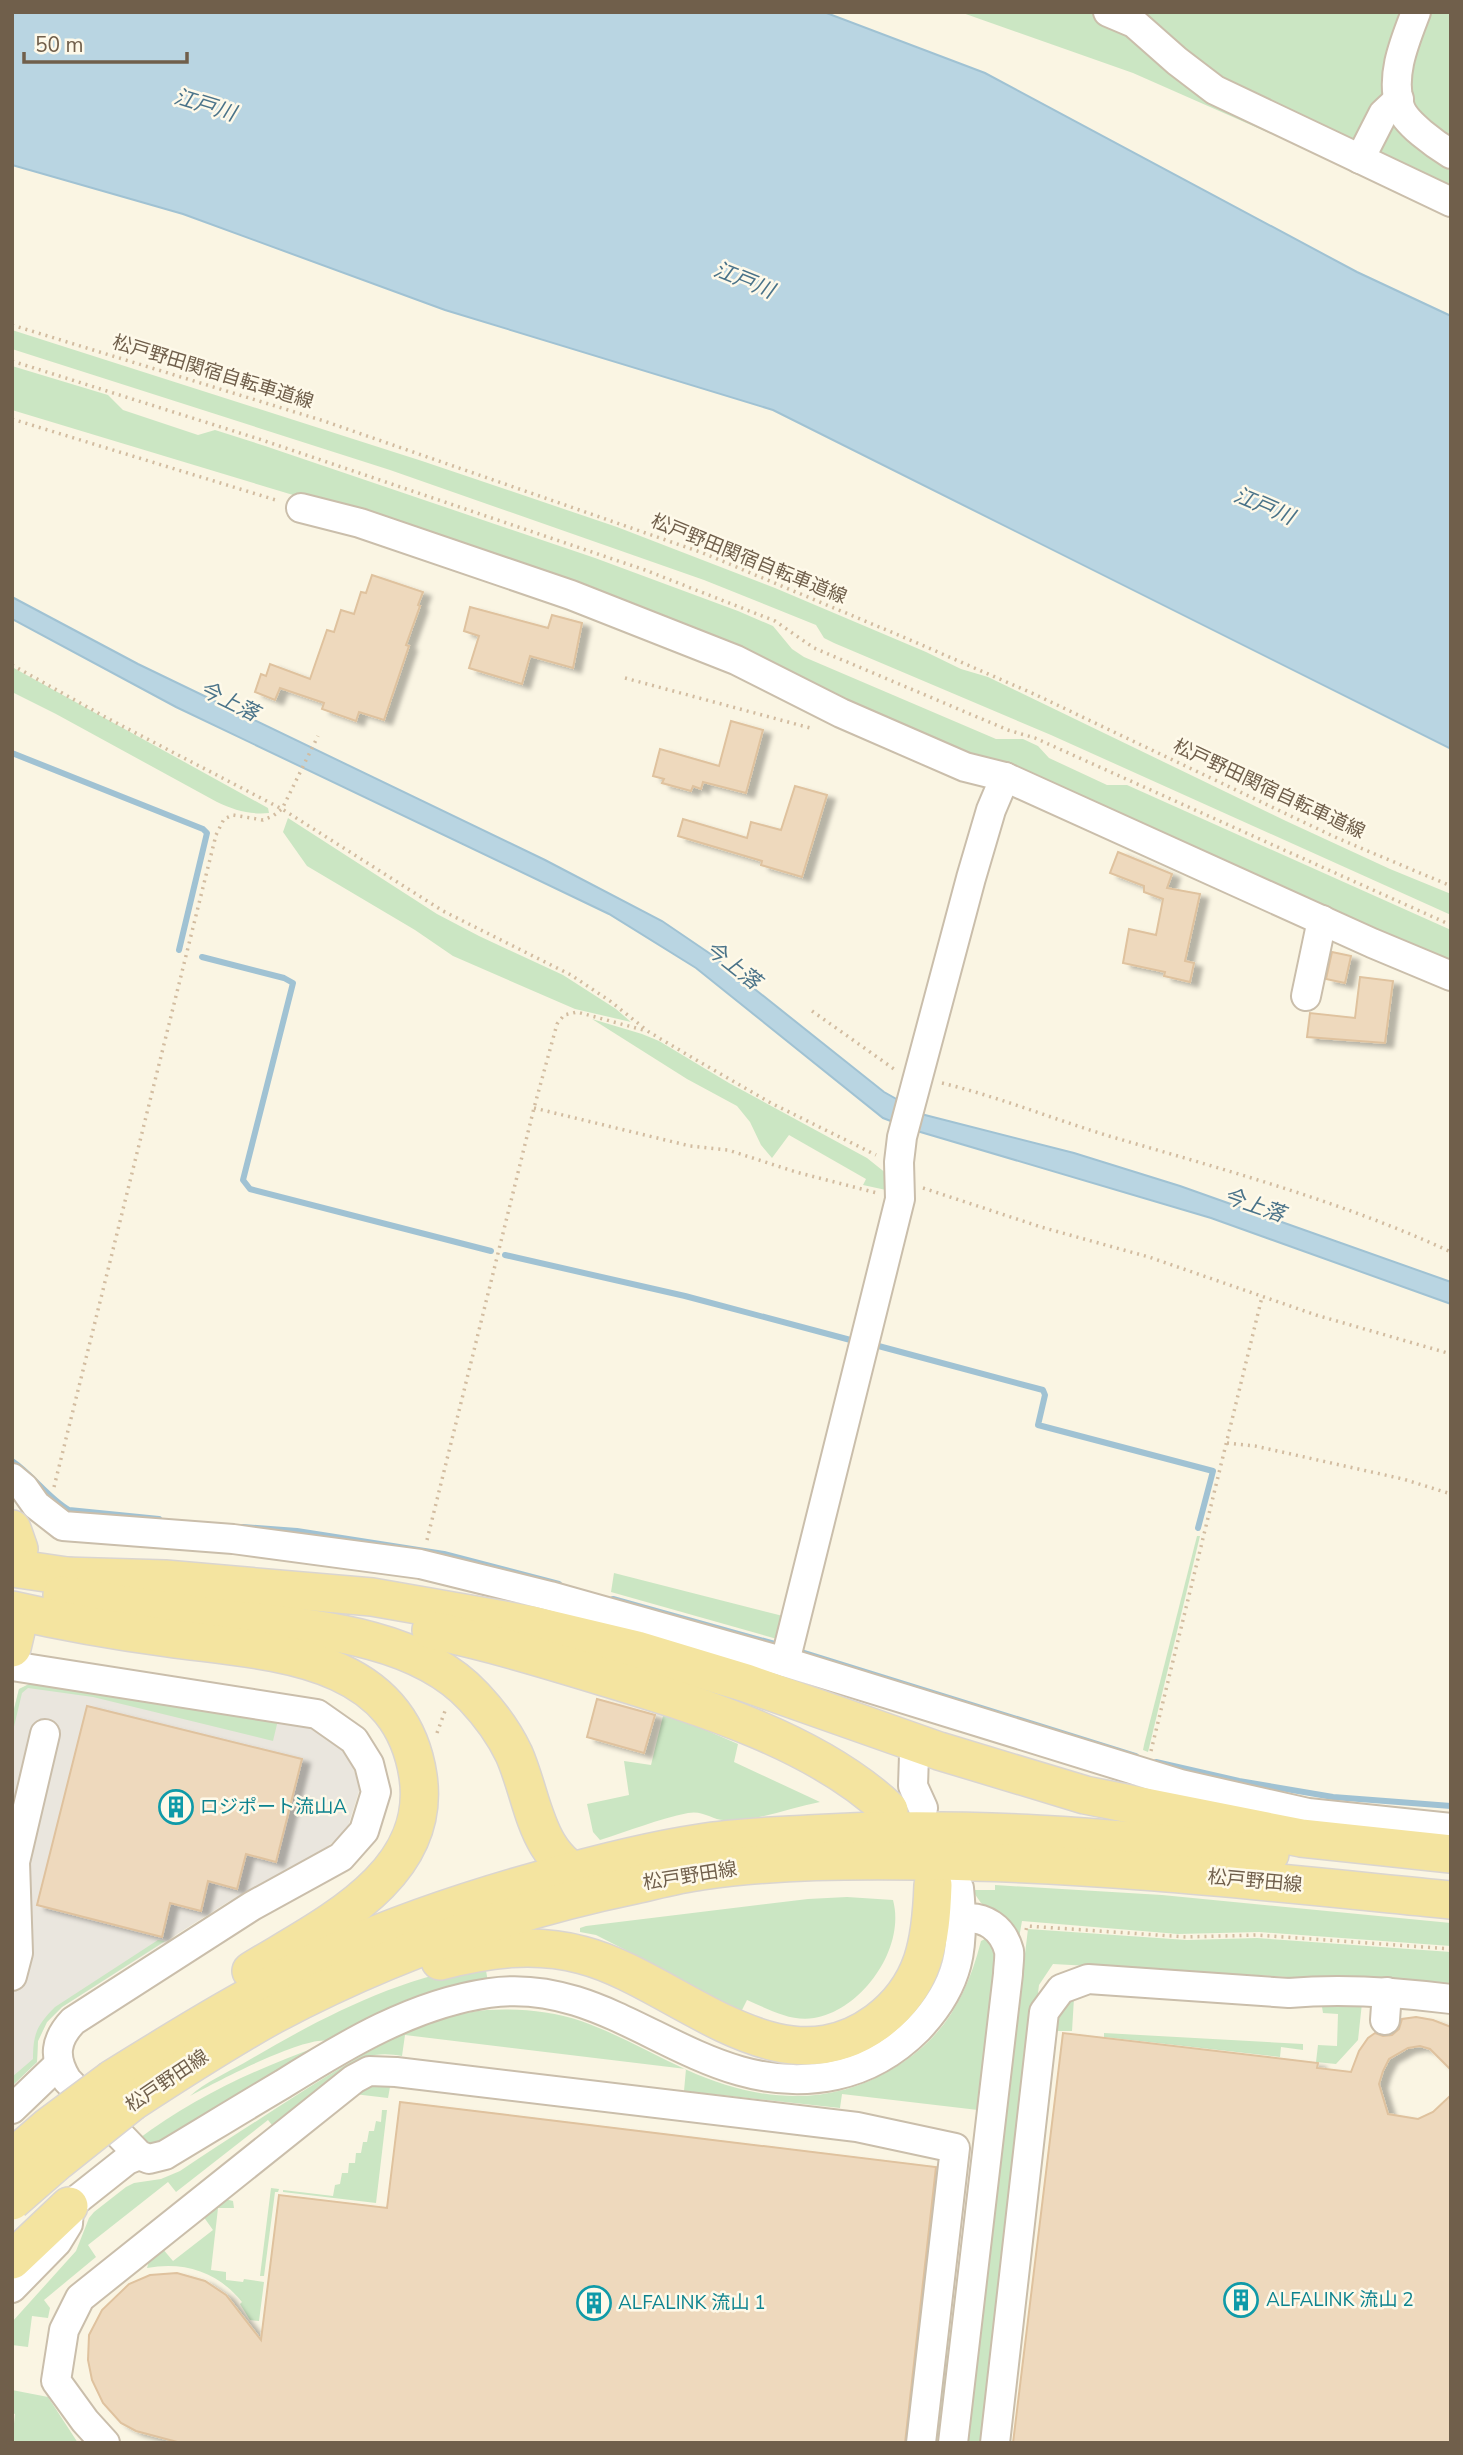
<svg xmlns="http://www.w3.org/2000/svg" width="1463" height="2455" viewBox="0 0 1463 2455" font-family="'Nunito Sans','Noto Sans JP',sans-serif">
<style>
.industrial{fill:#eae6de}
.green{fill:#cbe6c3}
.water{fill:#b9d5e2;stroke:#a0c2d3;stroke-width:2}
.lines{fill:none;stroke-linecap:round;stroke-linejoin:round}
.stream{stroke:#a0c2d3;stroke-width:6}
.building{fill:#eed9bd;stroke:#dfc29e;stroke-width:2;filter:url(#shadow)}
.minor-casing{stroke:#cabeab;stroke-width:32}
.major-casing{stroke:#dad5d0;stroke-width:40}
.path{stroke:#d2bca0;stroke-width:3.5;stroke-dasharray:2 5;stroke-linecap:butt}
.minor{stroke:#fff;stroke-width:28}
.major{stroke:#f4e4a0;stroke-width:37}
.major-bridge-casing{stroke:#dad5d0;stroke-width:40;stroke-linecap:butt}
.major-bridge{stroke:#f4e4a0;stroke-width:37}
.labels{text-anchor:middle;dominant-baseline:central;stroke-width:5;stroke-linejoin:round;paint-order:stroke}
.street-label{font-size:19px;fill:#705f4b;stroke:#fef9e9}
.culture-label{font-size:19px;fill:#0d838f;stroke:#fef9e9;text-anchor:start}
.water-label{font-size:21px;font-style:italic;fill:#4a7389;stroke:#fef9e9}
</style>
<defs>
<filter id="shadow"><feDropShadow dx="8" dy="4.5" stdDeviation="2" flood-color="#0004"/></filter>
</defs>
<rect width="100%" height="100%" fill="#faf5e3"/>
<path class="industrial" d="M29,1684L302,1725L314,1729L338,1745L351,1762L360,1788L347,1830L327,1847L228,1902L62,2007L47,2022L38,2041L37,2062L12,2086V1717L19,1689Z"/>
<g class="green">
<path d="M960,12H1451V213L1133,73Z"/>
<path d="M12,330L422,461L617,527L775,588L926,652L961,669L988,677L1286,821L1390,869L1451,894V915L1051,735L834,643L824,638L816,625L704,580L390,470L12,349Z"/>
<path d="M12,366L108,395L123,410L198,435L215,430L265,446L595,558L738,611L773,626L792,649L804,657L996,739H1023L1038,746L1049,758L1107,785H1127L1451,930V967L323,504L12,410Z"/>
<path d="M12,667L268,808L269,813C250,815 234,810 217,802L56,714L12,692Z"/>
<path d="M288,818L437,914L479,936L563,975L616,1009L631,1022L575,1009L453,956L415,930L307,866L283,832Z"/>
<path d="M592,1019L642,1034L659,1041L729,1083L867,1158L887,1174L886,1190L863,1185L866,1179L789,1135L772,1158L761,1145L750,1122L737,1106L687,1079Z"/>
<path d="M1197,1536H1200L1148,1752L1143,1750L1144,1745Z"/>
<path d="M614,1573L787,1617L784,1641L611,1592Z"/>
<path d="M29,1684L255,1715L278,1720L273,1741L93,1697L28,1688L22,1693L12,1735V1717L19,1689Z"/>
<path d="M664,1712L738,1744L734,1762L820,1802C788,1808 757,1822 724,1820C713,1820 703,1810 688,1813C658,1819 629,1831 600,1840L593,1832L587,1804L629,1795L624,1761L651,1765Z"/>
<path d="M995,1885L1162,1895L1451,1923V1946L1259,1932L1178,1934L1022,1921L1017,1949L998,1915L981,1903L972,1890H995Z"/>
<path d="M847,1897L893,1900C906,1948 862,2010 814,2018C791,2022 768,2009 747,2000L737,2020L654,1976L659,1967L596,1935L580,1932V1928L586,1926L808,1899Z"/>
<path d="M1028,1929L1187,1940L1257,1938L1451,1952V1986L1053,1964L1039,1985L983,2443H966Z"/>
<path d="M991,1936L999,1952L943,2443H936L978,2110L842,2094L840,2108L684,2091L686,2069L405,2035L402,2056C390,2054 377,2053 365,2058C341,2067 297,2111 275,2129L268,2120L176,2192L168,2182L88,2245L96,2257L44,2300L50,2308L48,2318L32,2316L28,2347L12,2345V2322L76,2251L89,2218L94,2212L126,2187L134,2183L161,2179L180,2171C220,2144 260,2119 300,2093C356,2058 420,2016 487,2010C519,2008 552,2011 581,2021C618,2034 652,2054 687,2070C756,2101 827,2109 894,2068C944,2038 967,1996 981,1941Z"/>
<path d="M158,1940L165,1941L62,2007L47,2022L38,2041L37,2062L12,2086V2077L33,2059C33,2034 37,2025 55,2007Z"/>
<path d="M485,1965L488,1982C424,1995 385,2006 329,2041C305,2035 214,2083 190,2096C204,2083 226,2073 244,2063C317,2020 399,1976 485,1965Z"/>
<path d="M1067,1998H1074L1072,2031H1057L1053,2064L1049,2063L1055,2019Z"/>
<path d="M1328,2001L1362,2003L1358,2040L1336,2064L1316,2062L1318,2045L1337,2046L1338,2014L1323,2013L1322,2007Z"/>
<path d="M1104,2033L1303,2044V2050L1281,2047L1280,2057L1104,2037Z"/>
<path d="M320,2046L157,2148L137,2140C193,2098 255,2069 320,2046Z"/>
<path d="M374,2085L390,2087L388,2098L354,2094L368,2086Z"/>
<path d="M382,2110H387L376,2203L283,2192V2190L333,2196L335,2185L340,2184L342,2173H348L349,2163H355L356,2153H361L363,2142H367L369,2131H374L376,2121L381,2122Z"/>
<path d="M271,2188L279,2189L278,2192H275L264,2276H260Z"/>
<path d="M225,2199L233,2201L234,2208H218L211,2270L226,2272V2280L243,2282L244,2279L264,2282L259,2321L250,2320L240,2304L242,2302C218,2272 184,2261 147,2268L150,2258L162,2248L173,2261L213,2230L203,2216Z"/>
<path d="M12,2390L48,2397L78,2443H12L15,2414L12,2413Z"/>
</g>
<g class="water">
<path d="M12,12H824L985,73L1357,272L1451,316V749L773,410L445,310L183,214L12,165Z"/>
<path d="M12,597L138,664L545,860L662,921L712,955L884,1092L925,1115L1074,1153L1180,1186L1451,1282V1304L1211,1218L917,1131L883,1118L696,968L609,914L176,707L12,619Z"/>
</g>
<g class="lines">
<g class="stream">
<path d="M12,753L203,829L207,833L179,950"/>
<path d="M202,957L284,978L293,983L243,1180L250,1189L491,1251"/>
<path d="M505,1255L685,1296L858,1342"/>
<path d="M871,1344L1043,1390L1045,1395L1038,1425L1213,1471L1198,1528"/>
<path d="M12,1461C33,1475 48,1498 69,1510L159,1519"/>
<path d="M243,1527L297,1531L444,1554L559,1584"/>
<path d="M613,1599L782,1646"/>
<path d="M795,1650L1136,1756"/>
<path d="M1156,1762L1239,1781L1333,1797L1451,1806"/>
</g>
</g>
<g class="building">
<path d="M372,575L423,592L418,605L420,606L406,645L409,646L384,720L359,712L356,721L322,709L324,703L280,688L275,700L255,692L261,674L266,676L270,664L310,679L327,630L334,632L341,610L354,614L361,592L366,593Z"/>
<path d="M470,607L548,628L552,615L582,623L573,668L530,656L522,684L469,668L479,636L464,631Z"/>
<path d="M731,721L763,730L746,793L703,782L701,789L693,786L691,791L662,783L664,779L653,776L660,749L719,766Z"/>
<path d="M795,786L827,795L802,877L761,865L762,861L678,836L683,819L747,838L751,822L781,830Z"/>
<path d="M1118,852L1172,874L1167,888L1200,894L1185,961L1194,963L1190,982L1164,976L1165,972L1123,963L1129,929L1156,935L1163,899L1144,892V886L1110,873Z"/>
<path d="M1332,952L1351,956L1345,983L1326,979Z"/>
<path d="M1360,977L1393,981L1385,1043L1307,1037L1310,1013L1355,1018Z"/>
<path d="M597,1699L655,1715L644,1753L587,1737Z"/>
<path d="M87,1706L302,1759L276,1862L246,1854L237,1889L208,1881L201,1911L170,1903L162,1937L37,1905Z"/>
<path d="M1416,2017L1433,2020L1451,2027V2070L1430,2049L1420,2046L1408,2048L1389,2059L1383,2071L1379,2084L1388,2114L1418,2119L1433,2112L1451,2095V2443H1013L1063,2033L1318,2063L1317,2068L1351,2072L1359,2051L1368,2038L1375,2033L1383,2036L1392,2035L1399,2029L1402,2019Z"/>
<path d="M400,2102L936,2167L905,2443H181L136,2431L121,2423L103,2403L92,2380L88,2360L89,2335L102,2310L129,2284L150,2275L177,2273L205,2281L226,2295L261,2340L279,2195L387,2208Z"/>
</g>
<g class="lines">
<g class="minor-casing">
<g id="minor">
<path d="M1108,12L1134,23L1177,61L1215,90L1451,202"/>
<path d="M1416,12C1405,41 1390,75 1400,107C1405,123 1436,145 1451,154"/>
<path d="M1360,159L1383,114L1399,99"/>
<path d="M301,508L360,523L571,595L736,660L841,713L965,767L1005,777L1372,943L1451,976"/>
<path d="M1306,996L1322,920"/>
<path d="M12,1478L24,1488L36,1505L63,1526L233,1539L420,1564L550,1596L785,1662L1180,1784L1308,1813L1451,1828"/>
<path d="M785,1662L900,1199L899,1162L902,1137L971,878L991,810L1005,777"/>
<path d="M12,1666L317,1714L354,1740L369,1764L376,1792L364,1831L341,1857L252,1906L73,2021C55,2040 53,2057 67,2080L139,2155L149,2159L165,2155C205,2131 244,2107 283,2084C347,2044 413,2004 489,1993C618,1974 701,2104 836,2075C868,2068 895,2052 918,2029C960,1985 965,1947 959,1888"/>
<path d="M914,1755L913,1786L923,1808"/>
<path d="M12,1976L18,1953L15,1862L45,1734"/>
<path d="M1385,2020L1387,1992"/>
<path d="M12,2109L58,2065"/>
<path d="M12,2288L57,2242L68,2224L69,2206L127,2160L139,2155"/>
<path d="M105,2443L85,2421L56,2381L64,2330L80,2298L354,2079L369,2071L396,2072L857,2127L955,2148L921,2443"/>
<path d="M953,2443L1008,1974C1008,1967 1010,1958 1009,1951C1003,1928 984,1915 962,1919"/>
<path d="M995,2443L1044,2012L1061,1989L1088,1979L1289,1993C1344,1988 1397,1992 1451,1999"/>
</g>
</g>
<g class="major-casing">
<g id="major">
<path d="M12,1529L19,1549"/>
<path d="M12,1568L87,1579"/>
<path d="M64,1576L165,1579L372,1597L532,1625L637,1650L746,1683L939,1751L1085,1795L1301,1838L1451,1854"/>
<path d="M62,1595C114,1604 167,1611 220,1618C302,1628 414,1632 474,1697C490,1714 504,1733 514,1754C535,1802 534,1858 591,1881"/>
<path d="M12,1610C64,1622 116,1631 168,1638C267,1652 399,1652 418,1776C433,1877 322,1927 251,1971"/>
<path d="M431,1630C489,1642 545,1659 601,1676C696,1705 815,1740 889,1810"/>
<path d="M12,1648L16,1631"/>
<path d="M440,1961C487,1949 534,1942 582,1955C676,1979 777,2095 877,2022C925,1986 931,1941 933,1885"/>
<path d="M112,2079C186,2033 261,1987 340,1950C405,1921 472,1899 540,1880C593,1865 646,1851 700,1843C736,1837 773,1836 809,1834C963,1824 1117,1838 1270,1854"/>
<path d="M132,2102C178,2072 224,2042 273,2015C386,1955 509,1911 635,1885C657,1880 679,1874 702,1871C777,1860 854,1860 929,1861C1103,1863 1277,1883 1451,1900"/>
<path d="M12,2260L69,2206"/>
</g>
</g>
<g class="path">
<path d="M12,325L324,421L703,553L915,642L1034,694L1337,838L1451,886"/>
<path d="M12,361L262,440L645,570L775,621L814,648L1008,730L1035,738L1451,925"/>
<path d="M12,419L279,501"/>
<path d="M12,665L107,718L282,809L443,911L571,975L610,1001L649,1032L693,1058L771,1103L876,1155"/>
<path d="M625,678L814,729"/>
<path d="M812,1011L894,1069"/>
<path d="M942,1083C999,1097 1053,1119 1109,1136C1225,1170 1341,1201 1451,1252"/>
<path d="M534,1108L690,1146L728,1150L796,1172L877,1193"/>
<path d="M923,1188L1041,1227L1149,1257L1316,1315L1451,1354"/>
<path d="M1227,1443L1255,1446L1403,1479L1451,1494"/>
<path d="M54,1487L216,835L224,819L233,815L263,820L273,816L282,809L318,736"/>
<path d="M427,1540L534,1108L557,1024L564,1015L577,1012L647,1031"/>
<path d="M437,1733L445,1711"/>
<path d="M1151,1751L1262,1297"/>
<path d="M1026,1930L1027,1926L1186,1937L1257,1935L1451,1949"/>
</g>
<use href="#minor" class="minor"/>
<use href="#major" class="major"/>
<g class="major-bridge-casing">
<g id="major-bridge">
<path d="M12,2158L49,2126L112,2079"/>
<path d="M12,2201L58,2161L132,2102"/>
</g>
</g>
<use href="#major-bridge" class="major-bridge"/>
</g>
<defs>
<g id="building-ring" transform="scale(1.75)"><circle r="9.5" fill="#fef9e9" stroke="#0f9aa8" stroke-width="1.5"/><path d="M-4-6H4V6H1V3H-1V6H-4ZM-2.5-4.3h1.7v1.8h-1.7ZM.8-4.3h1.7v1.8H.8ZM-2.5-1h1.7V.8h-1.7ZM.8-1h1.7V.8H.8Z" fill="#0f9aa8"/></g>
</defs>
<g fill-rule="evenodd">
<use href="#building-ring" x="176" y="1807"/>
<use href="#building-ring" x="1241" y="2300"/>
<use href="#building-ring" x="594" y="2303"/>
</g>
<g class="labels">
<g class="street-label">
<text transform="translate(213 372) rotate(17)">松戸野田関宿自転車道線</text>
<text transform="translate(749 559) rotate(22)">松戸野田関宿自転車道線</text>
<text transform="translate(1269 789) rotate(25)">松戸野田関宿自転車道線</text>
<text transform="translate(690 1876) rotate(-9)">松戸野田線</text>
<text transform="translate(1255 1881) rotate(5)">松戸野田線</text>
<text transform="translate(167 2081) rotate(-34)">松戸野田線</text>
</g>
<g class="culture-label">
<text x="200" y="1807">ロジポート流山A</text>
<text x="1266" y="2300">ALFALINK 流山 2</text>
<text x="618" y="2303">ALFALINK 流山 1</text>
</g>
<g class="water-label">
<text transform="translate(205 105) rotate(17)">江戸川</text>
<text transform="translate(744 280) rotate(22)">江戸川</text>
<text transform="translate(1264 506) rotate(23)">江戸川</text>
<text transform="translate(229 701) rotate(26)">今上落</text>
<text transform="translate(733 965) rotate(38)">今上落</text>
<text transform="translate(1254 1205) rotate(19)">今上落</text>
</g>
</g>
<rect width="1463" height="2455" fill="none" stroke="#705f4b" stroke-width="28"/>
<path d="M24 52v10h163v-10" fill="none" stroke="#705f4b" stroke-width="3.5"/>
<text x="35" y="52" font-size="21" fill="#705f4b" stroke="#fef9e9" stroke-width="5" paint-order="stroke">50 m</text>
</svg>
